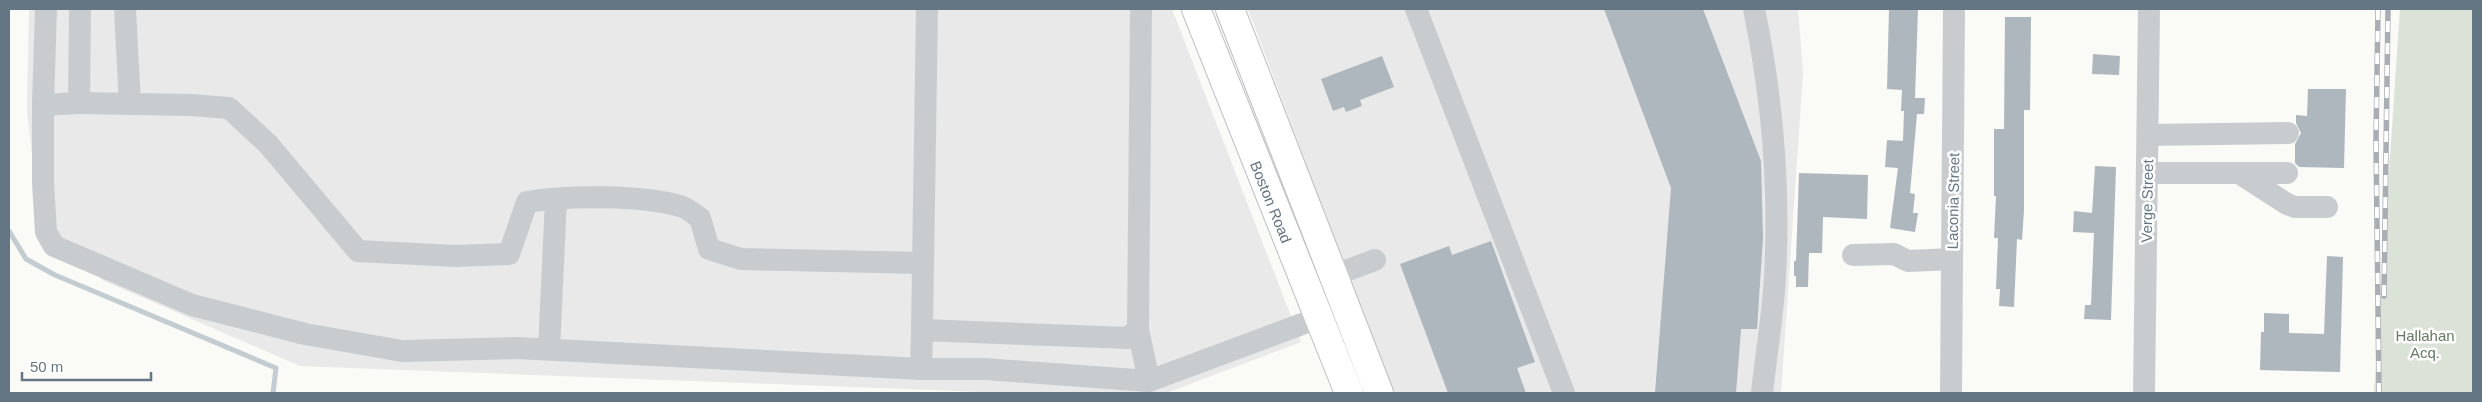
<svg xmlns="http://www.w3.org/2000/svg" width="2482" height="402" viewBox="0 0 2482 402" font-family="Arial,sans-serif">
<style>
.built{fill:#e8e9e8}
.green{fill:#dbe2d8}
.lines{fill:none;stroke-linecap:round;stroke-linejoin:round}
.stream{stroke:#c2ccd1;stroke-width:5}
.building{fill:#aeb7bd}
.major-casing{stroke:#bbbfc3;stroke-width:30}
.minor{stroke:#c8cccf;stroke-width:22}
.major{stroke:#fff;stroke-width:28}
.rail-casing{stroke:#a8aeb4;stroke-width:5.5}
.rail{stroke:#fff;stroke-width:4;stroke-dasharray:11;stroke-linecap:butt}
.labels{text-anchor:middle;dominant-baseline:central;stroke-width:5;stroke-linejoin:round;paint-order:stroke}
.street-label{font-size:15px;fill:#647583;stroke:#fff}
.park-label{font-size:15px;fill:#677a63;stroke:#fff}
</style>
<rect width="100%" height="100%" fill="#fafaf7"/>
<g class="built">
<path d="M29,9H1172L1301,342L1166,393H1008L300,366L102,280L39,218L27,110Z"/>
<path d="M1248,9H1798L1803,73L1781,393H1392Z"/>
</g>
<path class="green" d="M2400,9H2473V393H2374Z"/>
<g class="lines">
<path class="stream" d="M9,231L26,259L55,275L276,368L273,393"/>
</g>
<g class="building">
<path d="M1604,9H1703L1761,161L1763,238L1757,329H1741L1736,393H1655L1671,188Z"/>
<path d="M1889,9H1918L1915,98H1925L1924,114H1917L1910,193L1915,194L1913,213H1918L1915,232L1890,228L1898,168L1885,167L1887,140L1903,141L1904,111H1901L1902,90L1887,89Z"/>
<path d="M2005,17H2031L2030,110H2024V210L2022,240L2017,239L2014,307L1999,306L2000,289H1996L1998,238H1994L1996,196H1994V129H2004Z"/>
<path d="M2093,54L2120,56L2119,75L2092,74Z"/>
<path d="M1382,56L1394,87L1360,100L1362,106L1346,112L1344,107L1333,111L1321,79Z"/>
<path d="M2308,89H2346L2344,168L2299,167L2295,163V144L2301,133L2296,123V115L2307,116Z"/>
<path d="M2095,166L2116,167L2111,320L2084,319L2085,305H2091L2094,233L2073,232L2074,211L2092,213Z"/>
<path d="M1799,173L1868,175L1867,219L1823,217L1822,253H1809L1808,287H1796V276H1794V261H1796Z"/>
<path d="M1491,241L1535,362L1517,368L1526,393H1448L1400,264L1449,246L1452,255Z"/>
<path d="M2327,256L2343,257L2340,372L2260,370L2261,332H2264V313L2289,314V333L2324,334Z"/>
</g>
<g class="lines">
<g class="major-casing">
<g id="major">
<path d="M1196,9L1349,393"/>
<path d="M1230,9L1379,393"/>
</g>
</g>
<g class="minor">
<path d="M46,9L43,105L79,103"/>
<path d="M80,9L79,103L191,105L229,108L268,144L358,251L455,256L509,254L527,202C567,195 642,195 680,206C687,208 694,214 700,218L709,249L741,259L923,263"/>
<path d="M125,9L130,104"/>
<path d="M927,9L922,330L1128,338L1138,329L1141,9"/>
<path d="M1416,9L1564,393"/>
<path d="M1754,9C1772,96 1780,187 1775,276C1773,315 1766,355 1762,393"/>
<path d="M43,105V183L46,232L54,246L192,305L305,334L402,351L517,348L921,369"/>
<path d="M2148,135L2288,133"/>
<path d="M2148,173H2287"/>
<path d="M2239,173L2287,204L2295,207H2327"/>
<path d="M1853,255L1894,254L1908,261L1952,259"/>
<path d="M1332,276L1375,260"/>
<path d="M1138,329L1149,381L1318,318"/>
<path d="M922,330L921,369H985L1149,381"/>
<path d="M549,349L556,199"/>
<path d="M1951,393L1954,9"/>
<path d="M2144,393L2149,9"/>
</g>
<use href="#major" class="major"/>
<g class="rail-casing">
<g id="rail">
<path d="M2378,9L2376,139L2379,393"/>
<path d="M2384,296L2388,9"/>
</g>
</g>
<use href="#rail" class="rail"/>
</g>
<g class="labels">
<g class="street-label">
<text transform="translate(1953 201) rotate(-89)">Laconia Street</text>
<text transform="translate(2147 201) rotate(-89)">Verge Street</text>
<text transform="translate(1271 202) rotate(68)">Boston Road</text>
</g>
<g class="park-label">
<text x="2425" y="335">Hallahan<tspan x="2425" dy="17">Acq.</tspan></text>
</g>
</g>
<rect width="2482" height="402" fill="none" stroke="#647583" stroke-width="20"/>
<path d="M22 372v8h129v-8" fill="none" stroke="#647583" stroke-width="2.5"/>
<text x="30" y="372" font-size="15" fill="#647583" stroke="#ffffff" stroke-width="4" paint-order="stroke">50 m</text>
</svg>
